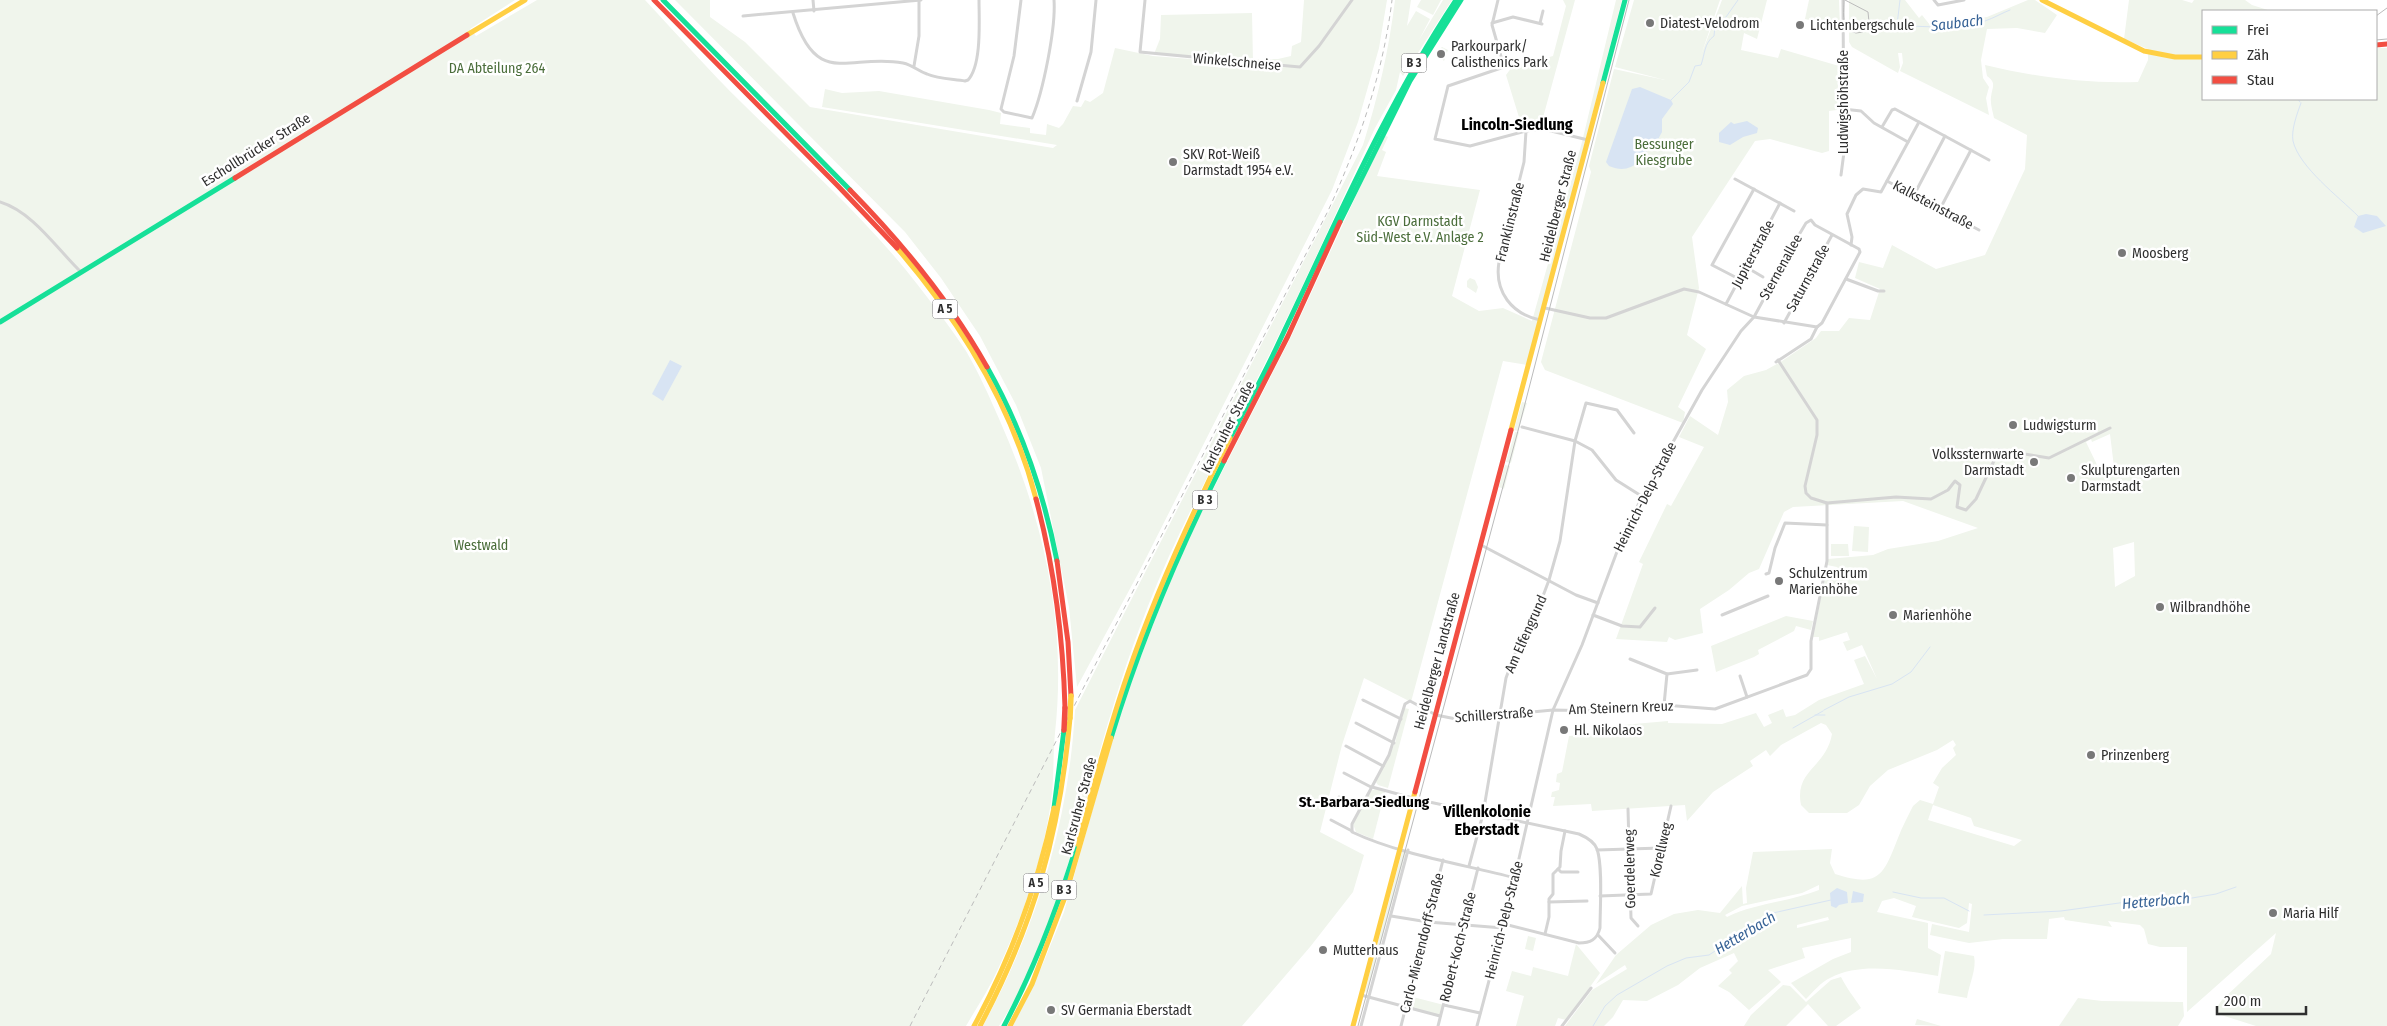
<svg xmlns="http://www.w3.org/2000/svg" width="2387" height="1026" viewBox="0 0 2387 1026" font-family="'Fira Sans Condensed',sans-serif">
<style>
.green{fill:#f0f5ec;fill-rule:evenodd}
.water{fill:#d8e4f3}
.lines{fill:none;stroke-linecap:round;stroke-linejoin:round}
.stream{stroke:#d8e4f3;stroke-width:1}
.street{stroke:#d4d4d4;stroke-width:3}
.fast{stroke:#16e098;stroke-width:5}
.slow{stroke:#ffcf43;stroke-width:5}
.jam{stroke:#f24e42;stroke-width:5}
.tram{stroke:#bbb;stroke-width:1}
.rail{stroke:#bbb;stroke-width:1;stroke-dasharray:5 4;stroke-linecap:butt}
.slow-bridge{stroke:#ffcf43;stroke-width:5.5}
.jam-bridge{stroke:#f24e42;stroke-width:5.5}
.poi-dot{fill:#787878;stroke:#fff;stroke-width:2}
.labels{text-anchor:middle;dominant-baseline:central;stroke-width:5;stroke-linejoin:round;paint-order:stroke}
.shield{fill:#fff;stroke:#6d6d6d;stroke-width:1}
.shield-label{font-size:12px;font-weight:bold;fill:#2f2f2f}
.poi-label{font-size:14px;fill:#2f2f2f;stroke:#fff;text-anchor:start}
.street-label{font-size:14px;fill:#2f2f2f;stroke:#fff}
.park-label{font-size:14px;fill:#4a6d3a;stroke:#fff}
.water-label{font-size:15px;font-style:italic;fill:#386396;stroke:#fff}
.neighbourhood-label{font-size:15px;font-weight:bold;fill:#000;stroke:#fff}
.quarter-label{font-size:16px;font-weight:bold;fill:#000;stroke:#fff}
</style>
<rect width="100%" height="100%" fill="#fff"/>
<g class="green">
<path d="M0,0H515L470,29L476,36L537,0H645C678,35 709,71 743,104C802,162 866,218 917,284C934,306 951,328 966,351C979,373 990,398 1000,421C1044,520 1067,625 1055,733C1053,753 1054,773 1052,793C1046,851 1023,916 998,969C989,989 977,1007 966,1026H0Z"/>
<path d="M675,0H710V17L745,42L810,107L1053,148L1057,145L822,107L825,89L842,93L879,91L989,110L1001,113L1000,124L1030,128V133L1046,135L1047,124L1059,128L1063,124L1073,106L1081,107L1085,100L1090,102L1103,93L1115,48L1153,56L1253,64L1255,59H1278L1291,56L1292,46L1301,42L1304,0H1387L1379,48L1358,122L1332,190L1139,572L1077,687L1069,607L1041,468L1016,405L980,336L941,278L905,232Z"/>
<path d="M1395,0H1411L1407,26L1416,11L1430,19L1419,40L1443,0H1452L1403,76L1400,72L1396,90L1375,128C1336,213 1298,298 1256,381C1219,456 1178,529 1148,606C1121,673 1102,743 1083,812C1062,886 1041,961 999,1026H983C1036,928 1069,822 1075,710L1363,145C1378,97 1389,50 1395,0Z"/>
<path d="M1421,0H1441L1433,15L1417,7Z"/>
<path d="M1563,0H1575L1541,125L1522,127L1506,75L1512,67L1553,56L1566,6Z"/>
<path d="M1616,0H1622L1527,365L1503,361L1411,702L1364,678L1342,745L1320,832L1364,855L1353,892L1310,947L1242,1026H1011L1042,966L1064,912L1121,708L1170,581L1198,519L1291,337L1384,135L1388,137L1382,150L1386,152L1377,176L1480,190L1452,296L1479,311L1503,308L1532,321L1582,142Z"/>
<path d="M1634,0H1720L1701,55L1722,0H1767L1757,39L1744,33L1741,50L1778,58L1781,49L1839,66L1837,110L1829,111V151L1822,153L1770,139L1755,141L1692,237L1699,288L1687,335L1706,349L1678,407L1685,412L1683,423L1545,370L1541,362L1591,172L1589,166L1614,69L1665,80L1615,67Z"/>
<path d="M1809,0H1839L1840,27L1805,19Z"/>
<path d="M1849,0H1905L1919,18L1922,15L1930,25L1987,17L2028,0H2035L2057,15L2045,33L2017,28L1987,29L1981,60L1983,78L1989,87L1986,98L1989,115L1900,71L1903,63L1902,53H1898L1900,67L1898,73L1852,47L1849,42Z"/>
<path d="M2129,0H2182L2192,3L2194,0H2245L2252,5L2271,11H2203V99H2376V48H2387V1026H2256L2218,1014L2217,1007L2222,1000L2271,954L2276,933L2187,1012V947H2160L2148,944L2144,929L2140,925L2108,921L2112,927L2065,920L2064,917L2049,919L2047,939H2003L1969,943L1930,935L1932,924L1969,932L1972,904L1969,903L1967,923L1959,928L1912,917L1916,906L1894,898L1882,901L1877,912L1928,923V948L1941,955L1938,976C1905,971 1862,961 1830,978C1821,982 1813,992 1806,999L1791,983L1833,959L1851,952V938L1802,948L1805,958L1768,970L1781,982L1749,1010L1729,992L1718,986L1732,973L1729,970L1738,961L1734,953L1700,968L1678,985L1647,1001L1623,1000L1613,1017L1604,1026H1565L1592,990L1627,969L1625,965L1596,984L1616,955L1651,925L1674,914L1698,910L1720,913L1742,886L1743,904L1747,903L1746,888L1753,852L1832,849L1830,863L1835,874C1879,888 1883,876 1898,838C1902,827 1908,816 1913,806L1920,800L1933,804L1939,787L1933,783L1942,768L1956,755L1953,748L1956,745L1953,740L1937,750L1888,770L1870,786L1859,805L1847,813H1809L1801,805C1794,770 1826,768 1832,734L1826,725L1821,723L1781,745L1770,756L1766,750L1750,761L1753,766L1713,792L1687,821L1685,805L1592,811L1591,804L1553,806L1555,797H1551L1552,792L1559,790L1560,783L1556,782L1557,774L1562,772L1569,736L1600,733V727L1668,721V723L1722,724L1756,713L1764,727L1772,723L1768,715L1783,709L1786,717L1795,715L1819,700L1864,684L1854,660L1865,656L1877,679L1862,645L1847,651L1843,642L1850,640L1847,632L1819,641V637H1813L1825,578L1835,579L1837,567L1827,565L1828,559L1873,555L1888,549L1938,541L1978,528L1903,501L1793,507L1784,512L1759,569L1749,573L1729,590L1700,609L1703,633L1675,640L1669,637L1667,642L1616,639L1643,564L1639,562L1667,504L1671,506L1704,447L1679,437L1690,416L1718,435L1728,402L1727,390L1744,376L1766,370L1782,361L1816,338L1821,331H1839L1849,318L1870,320L1880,289L1855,278L1859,262L1883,268L1892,245L1936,269L1985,255L2025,169L2027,135L1994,118C1993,112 1990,104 1991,97C1992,87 1997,83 1987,76L1985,65C2035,77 2087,84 2138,82L2148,60V49L2124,39ZM2110,434L2114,467L2099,469L2086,442L2091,439L2092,442ZM2134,542L2135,576L2115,587L2113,548ZM1933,805L1971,818L1974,826L2022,840L2014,846L1928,820ZM1819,885V890C1789,902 1756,903 1727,917L1725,915L1742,906L1802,893ZM1828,917L1829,920L1797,928V925Z"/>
<path d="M1252,13L1253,62L1154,54L1160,39L1161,15Z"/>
<path d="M1442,47L1448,50L1444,61L1436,53Z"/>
<path d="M1470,278L1475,280L1478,287L1476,293L1467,287V281Z"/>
<path d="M1522,402L1527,403L1518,431L1514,430Z"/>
<path d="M1515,432H1519L1511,463L1506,462Z"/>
<path d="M1505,465L1510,466L1504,489L1499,487Z"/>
<path d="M1854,526L1869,527L1868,552L1852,551Z"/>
<path d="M1831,544H1848L1849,556H1831Z"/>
<path d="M1786,616L1813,621L1811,630L1796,626L1794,631L1758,650L1759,654L1754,657L1716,672L1711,646Z"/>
<path d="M1404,708L1409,709L1388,788L1378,785L1376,782L1395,743Z"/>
<path d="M1376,789L1385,792L1373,839L1356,832L1353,824L1370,791Z"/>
<path d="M1402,852H1406L1367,993L1365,991Z"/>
<path d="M1528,936L1536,938L1533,951L1525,949Z"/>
<path d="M1576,944L1600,973L1566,1020L1558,1018L1555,1026H1516L1524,996L1506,991L1512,971L1531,976L1533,967L1568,976Z"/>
<path d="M1945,951L1974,956C1977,969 1969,984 1967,998L1938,993Z"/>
<path d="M1841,977C1847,989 1854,997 1861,1008L1836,1026H1828L1808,1004L1786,1026H1744L1751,1015L1783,985L1790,986L1806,1002L1831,980Z"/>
<path d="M1409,996L1444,1005L1440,1016L1406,1007Z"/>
<path d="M2078,998L2102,1001L2183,1002L2184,1016L2178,1026H2059Z"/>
<path d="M1917,1019L1941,1026L1915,1025Z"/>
</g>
<g class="water">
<path d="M1640,87L1671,100L1673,104L1662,119V132L1656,143L1651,145C1641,162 1630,175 1609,166L1606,162L1632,89Z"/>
<path d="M1747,121L1758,128L1757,133L1743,137L1730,145L1719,142V133L1731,122L1734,124Z"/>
<path d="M2366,214L2377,216L2386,226L2363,233L2354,227L2358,216Z"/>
<path d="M670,360L682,366L663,401L652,394Z"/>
<path d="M1837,888L1847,892L1848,903L1839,905L1836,908L1831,906L1830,893Z"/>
<path d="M1853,891L1864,894L1863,902L1851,903Z"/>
</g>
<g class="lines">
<g class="stream">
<path d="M1900,0L1897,25C1921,27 1962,29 1985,21C1994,18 2002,13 2010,10"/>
<path d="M2298,99L2300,102"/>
<path d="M1671,100L1689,82L1695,66L1701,65C1705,54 1704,43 1714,36L1715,26L1726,17L1738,0"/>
<path d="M2301,103C2297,114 2291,130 2293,141C2299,167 2339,197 2358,216"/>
<path d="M1824,710L1849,697L1892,684L1911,672L1930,647"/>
<path d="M1815,715H1825"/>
<path d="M1793,728L1823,711"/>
<path d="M1893,892L1921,898H1944L1969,911"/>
<path d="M1984,915L2061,911L2141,900L2156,904L2216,894L2236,887"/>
<path d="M1593,1026L1605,1006L1617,995L1667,966L1686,958L1709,955L1773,913L1831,900"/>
</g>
<g class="street">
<path d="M813,0L814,11"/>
<path d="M1021,0L1014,56L1001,109L1004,112L1032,118C1043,92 1056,28 1054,0"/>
<path d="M1145,0L1140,52L1300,67L1319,46L1352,0"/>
<path d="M1498,0L1492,25L1504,67L1448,86L1435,139L1470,146L1526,131L1543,129L1588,140"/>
<path d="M1934,0L1938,5L1964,0"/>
<path d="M793,13C817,90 849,53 903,63C913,65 918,71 927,74C938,79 953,79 965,81L968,80C982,65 979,20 979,0"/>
<path d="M743,16L921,0"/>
<path d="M1492,23L1513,17L1542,24"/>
<path d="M1540,23L1543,11"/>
<path d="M914,66L919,36V1"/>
<path d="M1077,101L1091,52L1096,0"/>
<path d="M1843,109L1861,111L1874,123L1908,142"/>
<path d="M1882,127L1892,110L1895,109L1989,160"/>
<path d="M1526,131L1524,162L1499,262C1494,292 1512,314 1540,320"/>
<path d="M1841,175L1844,152L1843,0"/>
<path d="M1735,179L1794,211"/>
<path d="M1887,181L1979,230"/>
<path d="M1914,195L1945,136"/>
<path d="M0,202C33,212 57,249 81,272"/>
<path d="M1940,209L1971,150"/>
<path d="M1851,245L1852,237L1847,214L1856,195L1863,189L1881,192L1919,122"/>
<path d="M1746,267L1763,277"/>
<path d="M1739,279L1712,265L1754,189"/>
<path d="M1846,279L1878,291H1884"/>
<path d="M1726,304L1780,203"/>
<path d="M1545,308L1590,318H1606L1684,289L1699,292L1754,317L1817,327"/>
<path d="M1784,323L1832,235"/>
<path d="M1778,360L1817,420V435L1805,486L1806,493L1811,498L1827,503L1896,497L1931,499L1948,490L1955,481L1960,485L1957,507L1966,510L1976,499L1999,450L2049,458L2110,428"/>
<path d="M1776,362L1811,339L1817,327"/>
<path d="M1522,427L1575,441L1592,450L1616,480L1643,497"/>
<path d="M1481,545L1576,595L1598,603"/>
<path d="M1766,574L1769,573L1775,548L1785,523L1827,525"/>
<path d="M1593,615L1622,626L1640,627L1655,608"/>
<path d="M1722,615L1768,596"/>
<path d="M1630,659L1667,674L1664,705"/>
<path d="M1667,674L1697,670"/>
<path d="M1740,676L1747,697"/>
<path d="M1363,700L1401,719"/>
<path d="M1356,723L1394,743"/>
<path d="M1346,746L1383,766"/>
<path d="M1344,773L1371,787"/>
<path d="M1372,787L1420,800L1579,834C1586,837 1594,841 1597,849C1603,866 1600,908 1600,928C1597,940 1590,943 1579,943L1504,924"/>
<path d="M1339,797L1360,809"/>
<path d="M1628,809L1631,918L1638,926"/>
<path d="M1331,820L1352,831"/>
<path d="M1597,850L1661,848"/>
<path d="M1469,866L1483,814L1506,678L1516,651L1540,604L1549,580L1560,541L1575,441L1586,403L1617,410L1634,433"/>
<path d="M1558,869L1561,872H1578"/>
<path d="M1515,878C1462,864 1401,855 1352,832V824L1389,755L1405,704L1410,701L1436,715L1456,719L1553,710L1601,711L1664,705L1715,709L1807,675L1811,669V641L1827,561V503"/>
<path d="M1600,896L1651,894L1671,806"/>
<path d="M1549,902L1587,901"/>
<path d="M1391,916L1428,922L1503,928"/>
<path d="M1545,934L1549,917V899L1553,894V874L1560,867L1561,851L1565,831"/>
<path d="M1598,935L1615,953"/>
<path d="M1361,995L1440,1016"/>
<path d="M1444,1005L1480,1013"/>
<path d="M1361,1026L1408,850"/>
<path d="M1401,1026L1443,860"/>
<path d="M1438,1026L1478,868"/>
<path d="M1477,1026L1504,924L1553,710L1582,645L1618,549L1638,505L1702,390L1741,331L1754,317L1793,245L1806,223L1811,220L1815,225L1859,249L1860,252L1822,323L1817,327"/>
<path d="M1562,1026L1591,988"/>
</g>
<g class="fast">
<path d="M663,0L850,190"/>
<path d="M1603,83L1625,0"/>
<path d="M1340,222L1410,81L1461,0"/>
<path d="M0,322L235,178"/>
<path d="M987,367C1021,427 1044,494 1057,561"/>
<path d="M1230,438C1247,406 1265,373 1280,340C1336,223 1384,109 1456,0"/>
<path d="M1111,738C1140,642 1179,550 1224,461"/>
<path d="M1054,808L1064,730"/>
<path d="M1004,1026C1035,967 1058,907 1077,844"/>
</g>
<g class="slow">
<path d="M2042,0L2144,51L2175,57H2203"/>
<path d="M467,35L525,0"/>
<path d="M897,248C959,320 1012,406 1036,499"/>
<path d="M1511,430L1603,83"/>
<path d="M1077,844C1093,788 1108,731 1127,676C1155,594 1191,515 1230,438"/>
<path d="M974,1026C1012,956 1038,885 1054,808"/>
<path d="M980,1026C1034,924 1060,833 1070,718"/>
<path d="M1010,1026L1032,984L1065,897L1111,738"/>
<path d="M1353,1026L1415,792"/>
</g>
<g class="jam">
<path d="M654,0L837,185L897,248"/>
<path d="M2376,45L2387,44"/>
<path d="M235,178L467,35"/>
<path d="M850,190C903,244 950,301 987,367"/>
<path d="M1224,461L1288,336L1340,222"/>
<path d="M1036,499C1055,570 1063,635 1065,708"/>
<path d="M1057,561L1068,642L1071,696"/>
<path d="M1415,792L1511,430"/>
</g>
<g class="tram">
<path d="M1844,0C1844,13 1840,29 1856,33L1863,32L1869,22L1868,12L1845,0"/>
<path d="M2376,16L2387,8"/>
<path d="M2376,40L2387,39"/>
<path d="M1358,1026L1519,427L1629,0"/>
</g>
<path class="rail" d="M910,1026L1328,211C1359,143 1383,74 1392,0"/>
<path class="slow-bridge" d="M1070,718L1071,696"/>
<path class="jam-bridge" d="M1064,730L1065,708"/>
</g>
<g class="poi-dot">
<circle cx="1650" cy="23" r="5"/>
<circle cx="1800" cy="25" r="5"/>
<circle cx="1441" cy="54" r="5"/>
<circle cx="1173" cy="162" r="5"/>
<circle cx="2122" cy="253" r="5"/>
<circle cx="2013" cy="425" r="5"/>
<circle cx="2034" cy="462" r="5"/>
<circle cx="2071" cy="478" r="5"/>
<circle cx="1779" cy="581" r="5"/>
<circle cx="2160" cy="607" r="5"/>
<circle cx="1893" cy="615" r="5"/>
<circle cx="1564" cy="730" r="5"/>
<circle cx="2091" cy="755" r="5"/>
<circle cx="2273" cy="913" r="5"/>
<circle cx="1323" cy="950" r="5"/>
<circle cx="1051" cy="1010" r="5"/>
</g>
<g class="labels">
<g class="shield">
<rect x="1401.5" y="53.5" width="25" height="19" rx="4"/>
<rect x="932.5" y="299.5" width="25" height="19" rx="4"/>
<rect x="1192.5" y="490.5" width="25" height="19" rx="4"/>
<rect x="1023.5" y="873.5" width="25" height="19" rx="4"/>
<rect x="1051.5" y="880.5" width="25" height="19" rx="4"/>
</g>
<g class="shield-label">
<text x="1414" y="63">B 3</text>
<text x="945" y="309">A 5</text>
<text x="1205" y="500">B 3</text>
<text x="1036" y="883">A 5</text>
<text x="1064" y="890">B 3</text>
</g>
<g class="poi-label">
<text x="1660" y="23">Diatest-Velodrom</text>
<text x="1810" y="25">Lichtenbergschule</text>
<text x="1451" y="46">Parkourpark/<tspan x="1451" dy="16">Calisthenics Park</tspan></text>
<text x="1183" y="154">SKV Rot-Weiß<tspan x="1183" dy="16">Darmstadt 1954 e.V.</tspan></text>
<text x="2132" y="253">Moosberg</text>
<text x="2023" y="425">Ludwigsturm</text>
<text x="2024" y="454" text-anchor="end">Volkssternwarte<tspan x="2024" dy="16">Darmstadt</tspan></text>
<text x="2081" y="470">Skulpturengarten<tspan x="2081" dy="16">Darmstadt</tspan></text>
<text x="1789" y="573">Schulzentrum<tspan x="1789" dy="16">Marienhöhe</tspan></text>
<text x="2170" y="607">Wilbrandhöhe</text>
<text x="1903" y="615">Marienhöhe</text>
<text x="1574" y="730">Hl. Nikolaos</text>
<text x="2101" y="755">Prinzenberg</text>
<text x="2283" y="913">Maria Hilf</text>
<text x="1333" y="950">Mutterhaus</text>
<text x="1061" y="1010">SV Germania Eberstadt</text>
</g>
<g class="street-label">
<text transform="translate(1237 62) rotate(5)">Winkelschneise</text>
<text transform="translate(1843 102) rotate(-90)">Ludwigshöhstraße</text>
<text transform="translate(256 150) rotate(-32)">Eschollbrücker Straße</text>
<text transform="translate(1933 205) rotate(28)">Kalksteinstraße</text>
<text transform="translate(1558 206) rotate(-76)">Heidelberger Straße</text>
<text transform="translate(1510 222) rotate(-76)">Franklinstraße</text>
<text transform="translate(1753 254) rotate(-62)">Jupiterstraße</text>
<text transform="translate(1781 267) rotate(-61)">Sternenallee</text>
<text transform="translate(1808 278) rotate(-61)">Saturnstraße</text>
<text transform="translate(1228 427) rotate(-63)">Karlsruher Straße</text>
<text transform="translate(1645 497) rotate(-63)">Heinrich-Delp-Straße</text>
<text transform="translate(1526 634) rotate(-66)">Am Elfengrund</text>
<text transform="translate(1437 661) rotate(-75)">Heidelberger Landstraße</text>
<text transform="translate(1621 708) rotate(-2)">Am Steinern Kreuz</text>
<text transform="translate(1494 715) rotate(-4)">Schillerstraße</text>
<text transform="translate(1079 806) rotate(-75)">Karlsruher Straße</text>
<text transform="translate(1661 850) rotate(-77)">Korellweg</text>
<text transform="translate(1630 869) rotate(-91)">Goerdelerweg</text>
<text transform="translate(1504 920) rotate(-76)">Heinrich-Delp-Straße</text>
<text transform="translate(1422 943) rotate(-76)">Carlo-Mierendorff-Straße</text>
<text transform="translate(1458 947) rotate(-76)">Robert-Koch-Straße</text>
</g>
<g class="park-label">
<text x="497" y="68">DA Abteilung 264</text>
<text x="1664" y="144">Bessunger<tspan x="1664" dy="16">Kiesgrube</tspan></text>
<text x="1420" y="221">KGV Darmstadt<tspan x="1420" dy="16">Süd-West e.V. Anlage 2</tspan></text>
<text x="481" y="545">Westwald</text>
</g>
<g class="water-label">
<text transform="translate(1957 23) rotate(-7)">Saubach</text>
<text transform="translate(2156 901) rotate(-5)">Hetterbach</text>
<text transform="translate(1745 933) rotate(-31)">Hetterbach</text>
</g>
<g class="neighbourhood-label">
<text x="1364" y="802">St.-Barbara-Siedlung</text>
</g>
<g class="quarter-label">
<text x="1517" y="124">Lincoln-Siedlung</text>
<text x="1487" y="811">Villenkolonie<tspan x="1487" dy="18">Eberstadt</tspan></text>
</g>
</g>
<rect x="2202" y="10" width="175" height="90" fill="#ffffff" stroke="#acacac"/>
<rect x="2212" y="26" width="25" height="8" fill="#16e098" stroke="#acacac"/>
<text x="2247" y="35" font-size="15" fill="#2f2f2f">Frei</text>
<rect x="2212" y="51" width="25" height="8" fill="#ffcf43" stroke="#acacac"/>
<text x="2247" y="60" font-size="15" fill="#2f2f2f">Zäh</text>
<rect x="2212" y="76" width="25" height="8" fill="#f24e42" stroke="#acacac"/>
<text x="2247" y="85" font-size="15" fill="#2f2f2f">Stau</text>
<path d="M2217 1006v8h89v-8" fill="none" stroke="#2f2f2f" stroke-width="2.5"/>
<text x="2224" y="1006" font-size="15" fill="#2f2f2f" stroke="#ffffff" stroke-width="4" paint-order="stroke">200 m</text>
</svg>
